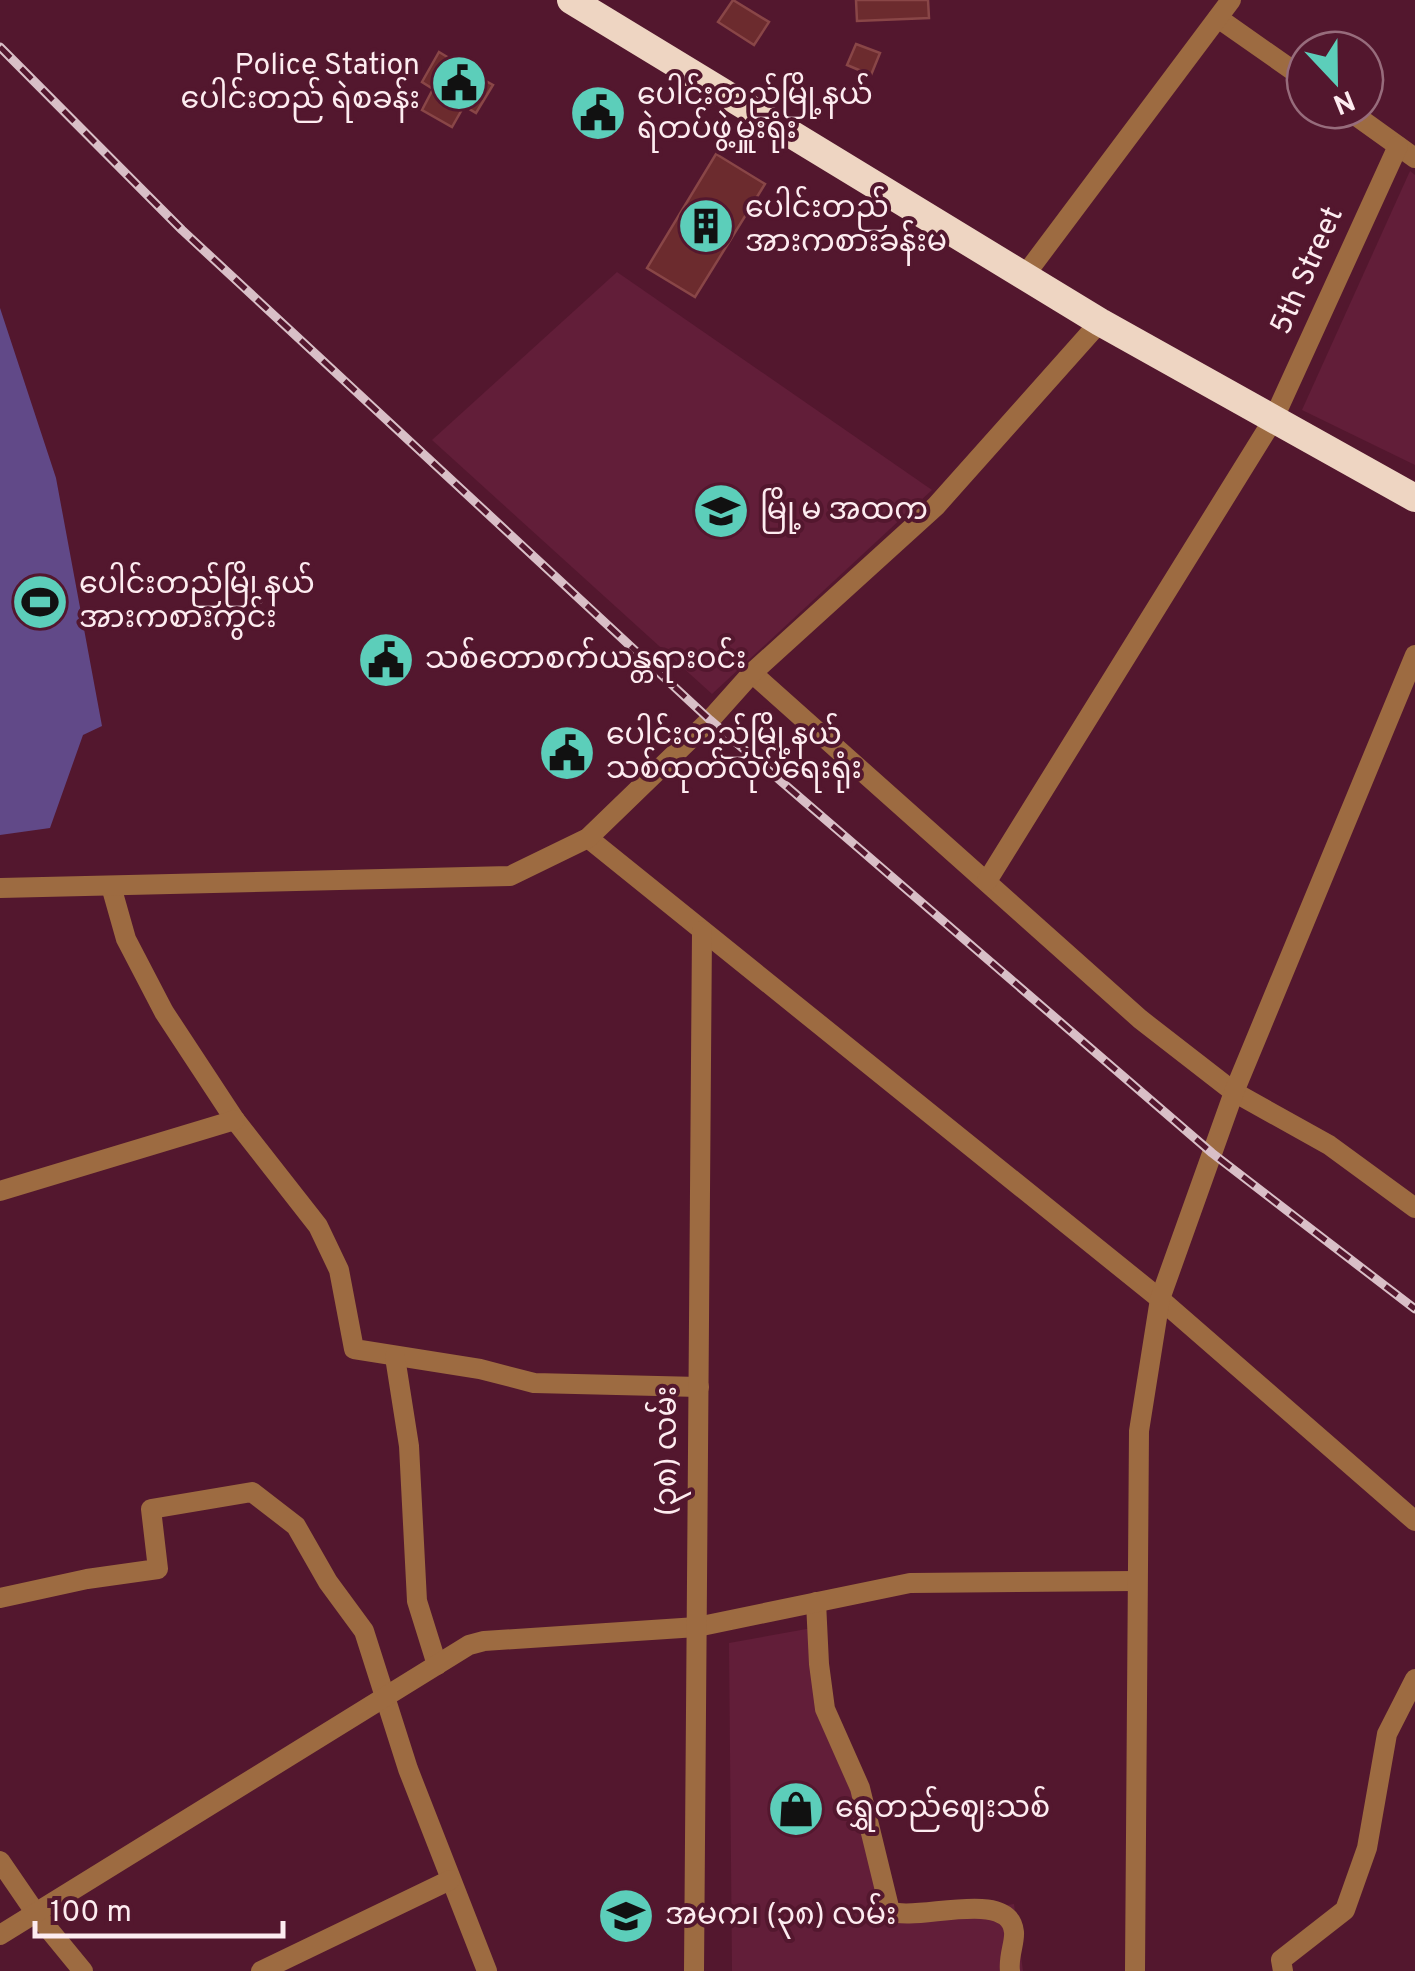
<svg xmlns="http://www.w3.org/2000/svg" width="1415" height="1971" viewBox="0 0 1415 1971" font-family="Overpass,'Noto Sans Myanmar',sans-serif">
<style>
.built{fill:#621e39}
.green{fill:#614988}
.building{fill:#6c2b2e;stroke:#894647;stroke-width:2.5}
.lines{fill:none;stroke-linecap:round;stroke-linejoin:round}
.minor{stroke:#9d6b41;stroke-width:20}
.highway{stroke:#eed5c2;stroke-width:28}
.rail-casing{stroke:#d9bfc7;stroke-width:9}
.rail{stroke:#53172e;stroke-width:5;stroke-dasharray:15;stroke-linecap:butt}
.labels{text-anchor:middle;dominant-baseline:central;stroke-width:8;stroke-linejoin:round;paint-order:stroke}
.poi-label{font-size:30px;fill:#fdecf0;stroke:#53172e;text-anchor:start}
.street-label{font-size:30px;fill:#fdecf0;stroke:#53172e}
</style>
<rect width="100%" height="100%" fill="#53172e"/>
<g class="built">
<path d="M1410,171L1415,175V465L1302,410Z"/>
<path d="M617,272L932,490L712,694L432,440Z"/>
<path d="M823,1626L831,1715L898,1921L1014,1904L1023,1971H732L729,1643Z"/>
</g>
<path class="green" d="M0,308L56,478L102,726L83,735L50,828L0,835Z"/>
<g class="building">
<path d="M733,0L769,22L754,45L718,22Z"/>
<path d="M856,0H928L929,18L857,21Z"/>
<path d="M856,44L880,53L871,75L847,65Z"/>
<path d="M439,52L459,64L462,57L475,65L471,73L493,85L476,113L464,106L452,127L422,110L433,89L422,82Z"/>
<path d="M594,94L605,101L609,96L617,101L614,106L622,111L608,133L605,132L603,135L596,131L599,128L580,116Z"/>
<path d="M716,154L765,184L695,297L647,268Z"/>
</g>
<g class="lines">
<g class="minor">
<path d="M1218,18L1305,79"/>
<path d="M1348,110L1415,158"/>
<path d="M1025,275L1231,0"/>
<path d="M752,673L1140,1019L1234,1092L1329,1145L1415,1208"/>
<path d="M588,838L1160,1299L1415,1521"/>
<path d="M987,881L1273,420L1398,146"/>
<path d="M111,886L126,939L164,1012L235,1120L318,1226L339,1270L354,1349L480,1369L534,1383L699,1387"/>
<path d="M0,888L510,876L588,838L710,720L752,673L936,506L1100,322"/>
<path d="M0,1191L235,1120"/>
<path d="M395,1357L409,1446L417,1601L437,1665"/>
<path d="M0,1598L87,1579L158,1569L151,1509L252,1492L296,1526L328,1582L364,1631L408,1769L487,1971"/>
<path d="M816,1602L819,1664L825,1709L860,1788L890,1911C915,1923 1009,1887 1014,1932C1015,1943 1008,1957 1010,1971"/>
<path d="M0,1861L37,1915L83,1971"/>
<path d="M0,1935L469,1645L484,1641L697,1627L910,1583L1135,1581"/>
<path d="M261,1971L450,1880"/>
<path d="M694,1971L702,931"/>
<path d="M1135,1971L1139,1431L1160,1299L1234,1092L1415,655"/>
<path d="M1283,1971L1281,1960L1345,1910L1367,1848L1387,1734L1415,1679"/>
</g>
<path class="highway" d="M571,0L1100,322L1415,498"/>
<g class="rail-casing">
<path id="rail" d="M0,47L182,230L710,720L1212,1153L1415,1309"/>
</g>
<use href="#rail" class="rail"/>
</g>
<defs>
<g id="civic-disc" transform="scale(2.875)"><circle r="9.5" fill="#5cceba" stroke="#53172e"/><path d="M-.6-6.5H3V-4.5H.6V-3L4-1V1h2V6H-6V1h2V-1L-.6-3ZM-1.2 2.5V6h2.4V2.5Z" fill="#111"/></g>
<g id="building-disc" transform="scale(2.875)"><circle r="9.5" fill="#5cceba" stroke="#53172e"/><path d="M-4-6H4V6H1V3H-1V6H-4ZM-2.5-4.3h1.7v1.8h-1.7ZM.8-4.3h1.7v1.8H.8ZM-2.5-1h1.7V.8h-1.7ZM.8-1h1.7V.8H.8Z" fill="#111"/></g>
<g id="school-disc" transform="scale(2.875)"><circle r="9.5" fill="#5cceba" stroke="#53172e"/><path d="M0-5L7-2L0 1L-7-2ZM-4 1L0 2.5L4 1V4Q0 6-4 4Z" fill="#111"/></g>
<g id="stadium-disc" transform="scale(2.875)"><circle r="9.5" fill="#5cceba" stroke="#53172e"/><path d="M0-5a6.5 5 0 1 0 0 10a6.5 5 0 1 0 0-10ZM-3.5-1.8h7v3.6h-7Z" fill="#111"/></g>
<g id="shop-disc" transform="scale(2.875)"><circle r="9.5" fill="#5cceba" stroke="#53172e"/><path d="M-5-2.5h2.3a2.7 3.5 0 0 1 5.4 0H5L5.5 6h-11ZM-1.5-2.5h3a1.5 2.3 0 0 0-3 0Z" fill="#111"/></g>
</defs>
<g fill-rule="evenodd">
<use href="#civic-disc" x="459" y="83"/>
<use href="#civic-disc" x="598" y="113"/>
<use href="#building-disc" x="706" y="226"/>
<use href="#school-disc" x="721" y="511"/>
<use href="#stadium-disc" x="40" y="602"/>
<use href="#civic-disc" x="386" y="660"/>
<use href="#civic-disc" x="567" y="753"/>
<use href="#shop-disc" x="796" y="1809"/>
<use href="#school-disc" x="626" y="1916"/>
</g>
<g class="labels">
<g class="poi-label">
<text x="420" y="66" text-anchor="end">Police Station<tspan x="420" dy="34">ပေါင်းတည် ရဲစခန်း</tspan></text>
<text x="637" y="96">ပေါင်းတည်မြို့နယ်<tspan x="637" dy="34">ရဲတပ်ဖွဲ့မှူးရုံး</tspan></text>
<text x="745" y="209">ပေါင်းတည်<tspan x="745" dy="34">အားကစားခန်းမ</tspan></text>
<text x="760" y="511">မြို့မ အထက</text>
<text x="79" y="585">‌ပေါင်းတည်မြို့နယ်<tspan x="79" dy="34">အားကစားကွင်း</tspan></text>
<text x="425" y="660">သစ်တောစက်ယန္တရားဝင်း</text>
<text x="606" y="736">ပေါင်းတည်မြို့နယ်<tspan x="606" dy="34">သစ်ထုတ်လုပ်ရေးရုံး</tspan></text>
<text x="835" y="1809">ရွှေတည်ဈေးသစ်</text>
<text x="665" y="1916">အမက၊ (၃၈) လမ်း</text>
</g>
<g class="street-label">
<text transform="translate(1308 271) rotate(-66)">5th Street</text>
<text transform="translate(668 1451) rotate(-90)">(၃၈) လမ်း</text>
</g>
</g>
<g transform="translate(1335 80) rotate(158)"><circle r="48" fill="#53172e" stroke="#976c7c" stroke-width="2.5"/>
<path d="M0-8L18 38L0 25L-18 38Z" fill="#5cceba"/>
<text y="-15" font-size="28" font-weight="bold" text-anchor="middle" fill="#fdecf0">N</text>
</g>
<path d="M35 1921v15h248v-15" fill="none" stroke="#fdecf0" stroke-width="5"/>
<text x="50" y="1921" font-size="30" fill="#fdecf0" stroke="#53172e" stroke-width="8" paint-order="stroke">100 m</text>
</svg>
